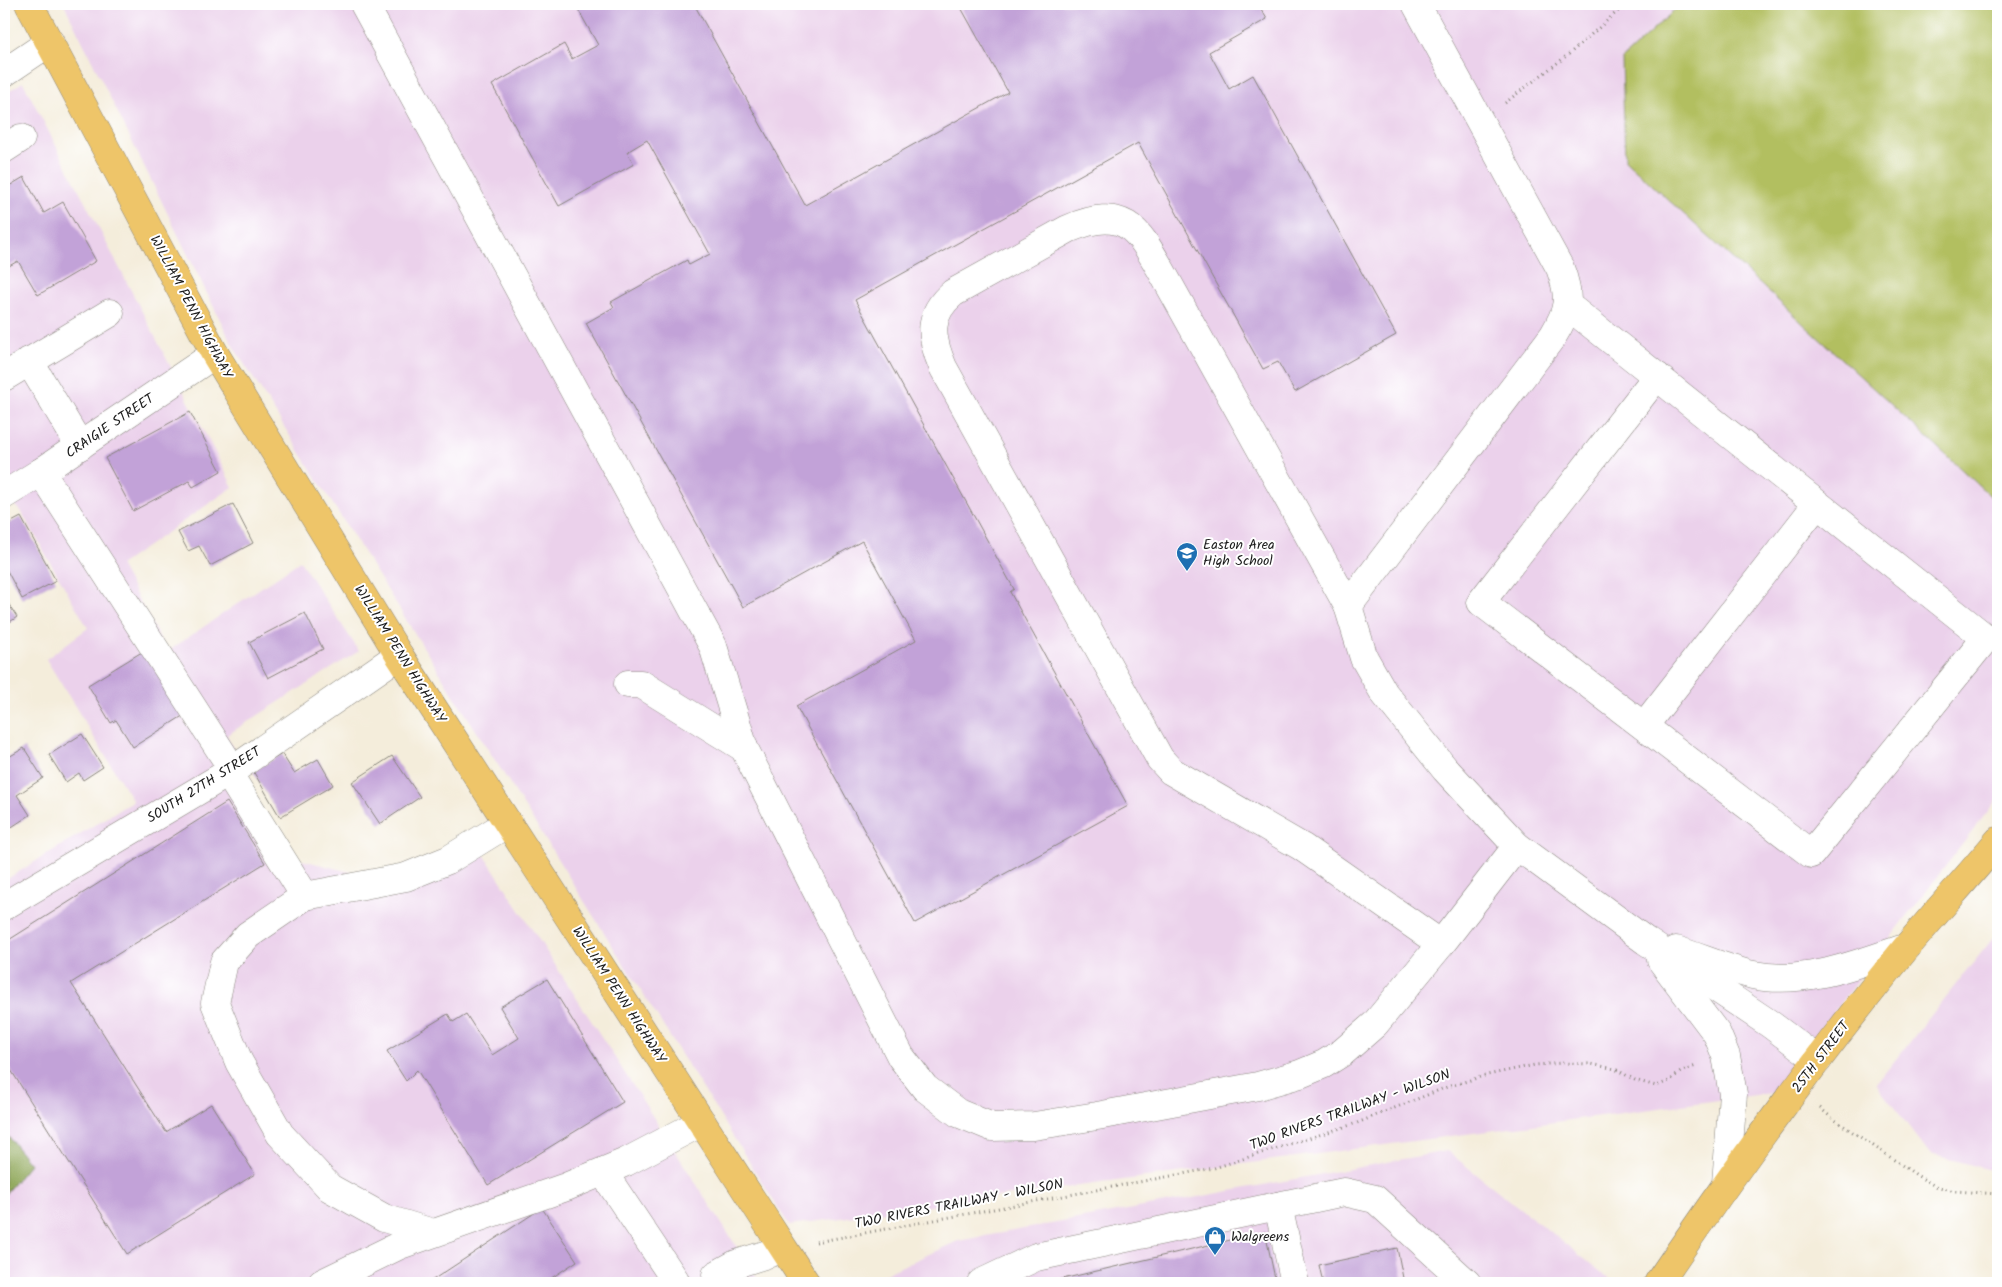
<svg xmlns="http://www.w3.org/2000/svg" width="2002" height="1287" viewBox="0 0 2002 1287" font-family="Kalam,sans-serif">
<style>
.built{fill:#ebd1eb}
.green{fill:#b2bf61;stroke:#676e3e}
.forest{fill:#8da657;stroke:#54613a}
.building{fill:#c2a2d8}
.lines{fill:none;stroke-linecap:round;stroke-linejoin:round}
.minor-casing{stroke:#88847c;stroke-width:29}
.major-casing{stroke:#88847c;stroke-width:29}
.path{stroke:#88847c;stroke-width:3;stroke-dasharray:1 4;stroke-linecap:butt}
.minor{stroke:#fff;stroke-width:28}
.major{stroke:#eec569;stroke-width:28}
.labels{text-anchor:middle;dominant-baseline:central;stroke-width:4;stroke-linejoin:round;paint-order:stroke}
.street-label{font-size:14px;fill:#1c1c1c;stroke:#fff}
.poi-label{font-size:14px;fill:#1c1c1c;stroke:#fff;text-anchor:start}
</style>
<rect width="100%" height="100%" fill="#fff"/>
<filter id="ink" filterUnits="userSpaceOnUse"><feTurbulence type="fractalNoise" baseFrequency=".02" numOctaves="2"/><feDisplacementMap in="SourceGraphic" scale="10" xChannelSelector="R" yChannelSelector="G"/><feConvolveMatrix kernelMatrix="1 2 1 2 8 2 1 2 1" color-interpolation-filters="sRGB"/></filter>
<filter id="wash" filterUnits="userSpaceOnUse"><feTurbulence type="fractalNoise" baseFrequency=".0096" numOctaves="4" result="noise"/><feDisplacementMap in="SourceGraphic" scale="20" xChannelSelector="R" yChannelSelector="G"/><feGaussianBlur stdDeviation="1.12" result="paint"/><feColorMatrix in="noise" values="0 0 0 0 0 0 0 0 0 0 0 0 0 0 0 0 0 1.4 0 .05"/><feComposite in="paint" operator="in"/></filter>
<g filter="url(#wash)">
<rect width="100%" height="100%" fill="#f4eddb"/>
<g class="built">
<path d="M64,4H1998V798L1771,1093L789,1225L233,346Z"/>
<path d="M23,82L233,487L120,565L167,652L300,561L359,651L227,735L278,854L386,881L476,842L760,1283H4V881L133,801L46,659L88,628L22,513L4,494V94Z"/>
<path d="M1998,932V1172L1930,1154L1876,1084Z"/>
<path d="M1447,1151L1615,1283H865L958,1241Z"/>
</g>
<path class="green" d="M1681,4H1998V503L1625,160L1622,59Z"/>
<path class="forest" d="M4,1131L30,1164L4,1195Z"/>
<g id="blocks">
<g class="building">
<path d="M575,4H694L805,205L1008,92L959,4H1271L1261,9L1267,19L1209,52L1229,89L1253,75L1396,335L1295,392L1278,362L1263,369L1138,143L855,300L1014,589L1010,592L1128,806L915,923L796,706L916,640L862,541L743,607L586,323L614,307L611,302L687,260L689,265L710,254L647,140L627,152L634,164L559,206L492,85L564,44L572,59L598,45Z"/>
<path d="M24,177L44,213L63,202L96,261L38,295L18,261L9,266L4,258V189Z"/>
<path d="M190,412L221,471L193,487L189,481L133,511L105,458Z"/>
<path d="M233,504L253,543L210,566L199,546L188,551L178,532Z"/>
<path d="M21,517L56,581L22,599L4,565V526Z"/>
<path d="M4,597L17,617L4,626Z"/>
<path d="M305,613L323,649L268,678L249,642Z"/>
<path d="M150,647L189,712L133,747L116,720L111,723L88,685Z"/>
<path d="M82,734L103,767L83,780L79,773L66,782L49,755Z"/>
<path d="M24,748L43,778L17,795L30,815L4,832V752L7,758Z"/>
<path d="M282,754L294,773L318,759L333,785L280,817L253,771Z"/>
<path d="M392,756L420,797L380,824L352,782Z"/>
<path d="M227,802L265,863L71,983L166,1132L211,1104L255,1174L127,1254L4,1059V943Z"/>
<path d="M547,979L623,1102L488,1185L417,1070L406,1081L387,1051L448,1014L453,1022L466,1014L492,1055L519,1038L500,1007Z"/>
<path d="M542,1208L577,1261L544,1283H428Z"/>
<path d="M1265,1232L1276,1283H1058V1280Z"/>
<path d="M1397,1248L1404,1283H1323L1319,1265Z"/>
</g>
</g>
</g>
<g filter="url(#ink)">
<use href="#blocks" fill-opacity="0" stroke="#88847c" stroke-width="1"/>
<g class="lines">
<g class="minor-casing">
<g id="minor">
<path d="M364,4L713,646L744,748L901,1057L925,1088L958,1113L992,1127L1034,1126L1097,1116L1258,1086L1300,1074L1324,1064L1343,1052L1375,1024L1441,944L1517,846"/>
<path d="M4,73L50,42"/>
<path d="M4,149L21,138"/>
<path d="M1567,305C1706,416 1846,527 1986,638L1811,854L1481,602L1657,376"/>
<path d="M29,361L80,446"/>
<path d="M4,377L110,313"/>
<path d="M41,472L233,770"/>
<path d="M4,495L41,472L215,354"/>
<path d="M1348,606L1553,336C1569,310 1571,297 1560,268L1416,4"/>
<path d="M628,684H641L744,748"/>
<path d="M1644,726L1817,504"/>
<path d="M228,773L305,896L248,935L224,962L215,1003L239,1062L280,1134L330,1188L384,1218L433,1233"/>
<path d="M305,896L406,877L448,860L508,823"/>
<path d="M4,906L233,770L399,655"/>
<path d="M1441,944L1302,847L1171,771L1160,759L943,367C930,337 927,315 953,293L1068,229C1128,203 1139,232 1166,279L1348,606L1364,658L1384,693L1445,769L1517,846L1646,941L1770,1024L1818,1060"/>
<path d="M1676,950C1702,958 1727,969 1753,975C1805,986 1859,963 1907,947"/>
<path d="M1661,960L1717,1034L1726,1056L1733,1094L1726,1183"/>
<path d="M603,1172L675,1280"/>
<path d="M1278,1206L1295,1283"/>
<path d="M322,1283L400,1245L566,1187L626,1162L702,1122"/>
<path d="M722,1283L716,1275L736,1264L783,1249"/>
<path d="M981,1283L1036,1257L1344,1192L1375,1199L1467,1283"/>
</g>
</g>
<g class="major-casing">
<g id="major">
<path d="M29,4L215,354L399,655L806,1283"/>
<path d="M1658,1283C1736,1168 1818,1055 1906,948C1936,912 1968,877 1998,841"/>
</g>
</g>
<g class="path">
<path d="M1505,103L1569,54L1626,4"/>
<path d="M1820,1108L1832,1118L1918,1176L1935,1186L1955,1191L1998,1194"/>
<path d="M816,1242L1214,1168L1357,1123L1447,1087L1487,1075L1535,1065L1563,1063L1591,1064L1615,1069L1635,1080L1656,1086L1669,1081L1682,1071L1696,1066"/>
</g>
<use href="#minor" class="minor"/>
<use href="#major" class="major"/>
</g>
</g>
<defs>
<g id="school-pin" transform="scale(1.125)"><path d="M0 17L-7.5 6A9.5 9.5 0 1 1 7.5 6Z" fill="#1f6fb2" stroke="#fff"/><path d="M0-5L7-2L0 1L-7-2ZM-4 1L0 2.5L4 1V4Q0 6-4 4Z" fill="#fff"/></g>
<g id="shop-pin" transform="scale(1.125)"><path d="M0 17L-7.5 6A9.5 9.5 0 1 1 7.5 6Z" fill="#1f6fb2" stroke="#fff"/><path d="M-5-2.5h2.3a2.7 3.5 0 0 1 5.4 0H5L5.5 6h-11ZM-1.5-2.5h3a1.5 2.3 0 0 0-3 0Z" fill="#fff"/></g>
</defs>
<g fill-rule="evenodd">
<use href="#school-pin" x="1187" y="553"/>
<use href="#shop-pin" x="1215" y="1237"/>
</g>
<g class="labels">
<g class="street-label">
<text transform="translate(191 307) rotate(62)">WILLIAM PENN HIGHWAY</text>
<text transform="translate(110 426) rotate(-34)">CRAIGIE STREET</text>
<text transform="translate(400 654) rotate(58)">WILLIAM PENN HIGHWAY</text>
<text transform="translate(204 785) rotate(-32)">SOUTH 27TH STREET</text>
<text transform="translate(619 995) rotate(57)">WILLIAM PENN HIGHWAY</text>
<text transform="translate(1821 1057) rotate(-53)">25TH STREET</text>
<text transform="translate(1350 1110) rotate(-20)">TWO RIVERS TRAILWAY - WILSON</text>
<text transform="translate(959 1204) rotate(-11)">TWO RIVERS TRAILWAY - WILSON</text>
</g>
<g class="poi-label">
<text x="1203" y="545">Easton Area<tspan x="1203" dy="16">High School</tspan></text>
<text x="1231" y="1237">Walgreens</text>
</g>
</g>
<rect width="2002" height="1287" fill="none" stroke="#fff" stroke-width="20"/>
</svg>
